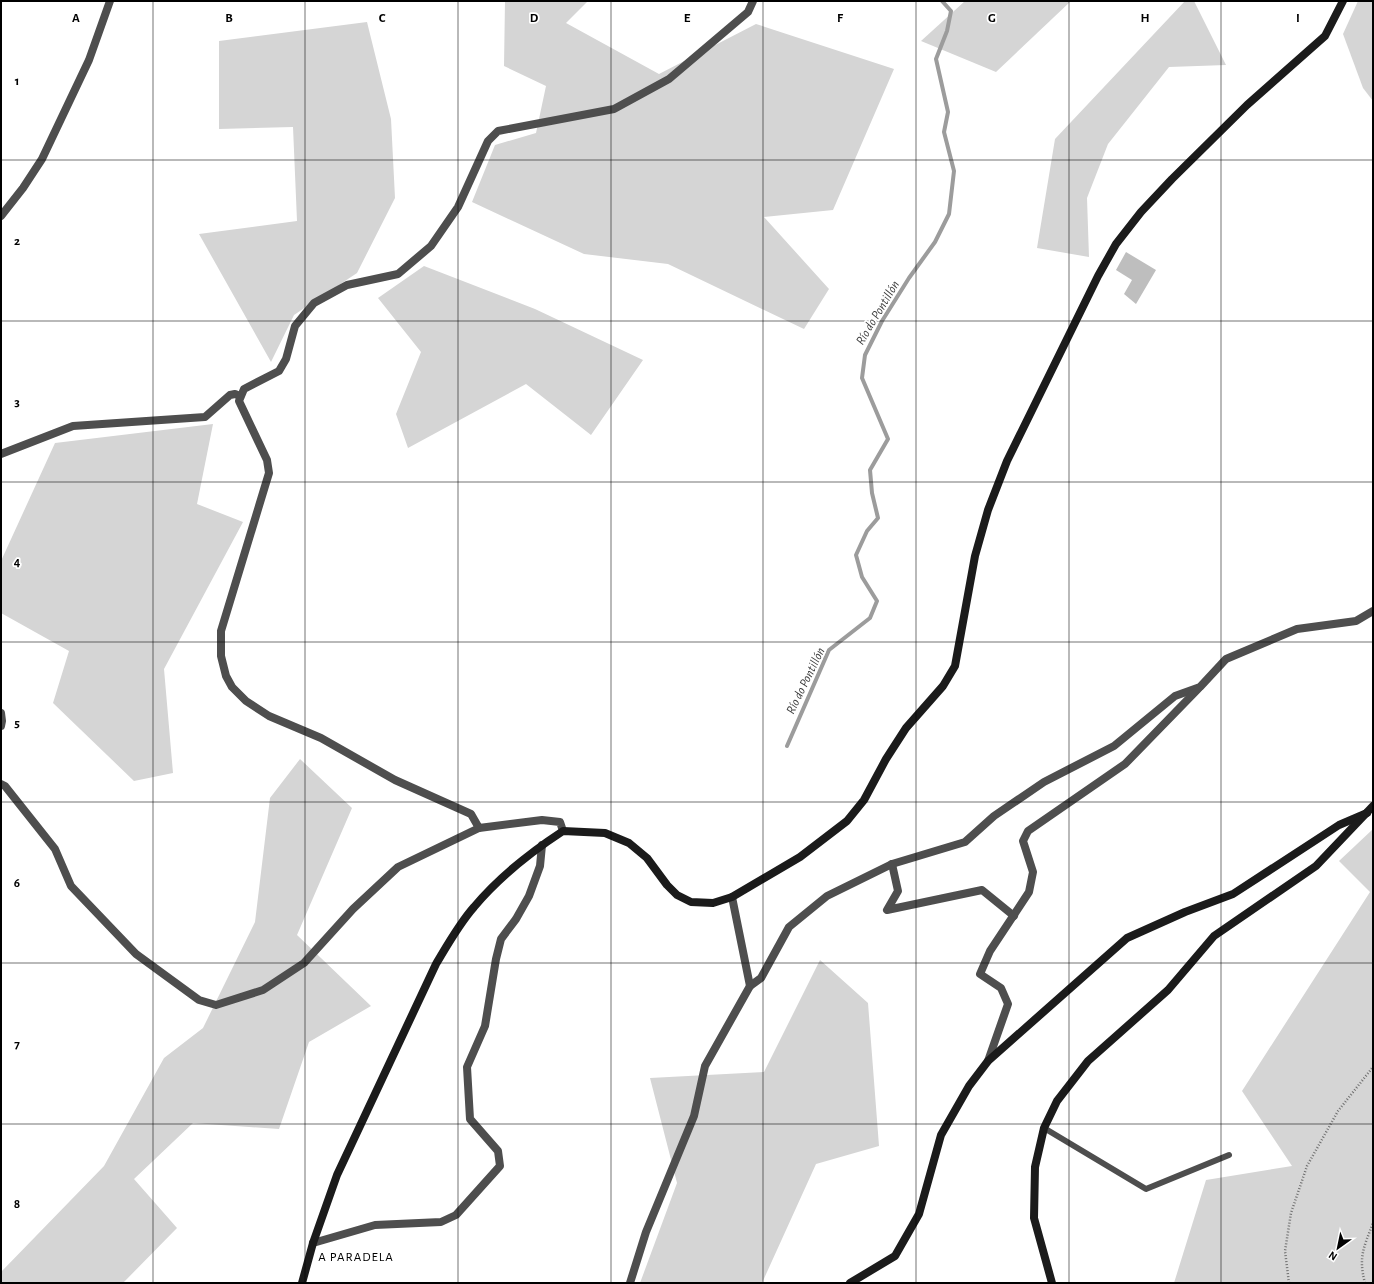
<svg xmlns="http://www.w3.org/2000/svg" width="1374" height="1284" viewBox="0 0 1374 1284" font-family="'Alegreya Sans',sans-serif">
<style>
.green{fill:#d5d5d5}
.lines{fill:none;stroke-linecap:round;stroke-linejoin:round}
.stream{stroke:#9c9c9c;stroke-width:4}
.building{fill:#bebebe}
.path{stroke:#707070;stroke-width:2.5;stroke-dasharray:1 2;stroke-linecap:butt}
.lane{stroke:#4e4e4e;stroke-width:6}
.street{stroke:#4e4e4e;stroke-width:8}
.secondary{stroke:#1b1b1b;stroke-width:8}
.grid{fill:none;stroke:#000;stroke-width:1;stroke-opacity:0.55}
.labels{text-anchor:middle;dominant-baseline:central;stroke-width:3.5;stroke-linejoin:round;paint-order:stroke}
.water-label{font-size:13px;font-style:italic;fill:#3d3d3d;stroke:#fff}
.neighbourhood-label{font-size:13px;letter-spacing:1px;fill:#000;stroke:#fff}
.grid-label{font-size:13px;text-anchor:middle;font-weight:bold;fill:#000;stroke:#fff;stroke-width:3.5;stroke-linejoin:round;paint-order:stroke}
</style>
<rect width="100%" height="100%" fill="#fff"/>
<g class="green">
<path d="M505,1H588L566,23L659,74L756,24L894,69L833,210L764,217L829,289L804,329L668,264L584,254L472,202L495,145L536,133L546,86L504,66Z"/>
<path d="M965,1H1071L996,72L921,41Z"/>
<path d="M1185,1H1194L1226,65L1169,67L1108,144L1087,198L1089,257L1037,248L1055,139Z"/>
<path d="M1358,1H1373V101L1363,88L1343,34Z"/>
<path d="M367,22L391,119L395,198L357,273L294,315L271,362L199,234L297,221L293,127L219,129V41Z"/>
<path d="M424,266L535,309L643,360L591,435L526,384L408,448L396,414L421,352L378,298Z"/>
<path d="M213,424L197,504L243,522L164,669L173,773L134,781L53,703L69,651L1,613V561L55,443Z"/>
<path d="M300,759L352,808L297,935L371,1006L309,1042L279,1129L193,1123L134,1179L177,1228L123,1283H1V1272L104,1166L164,1058L203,1028L255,922L270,798Z"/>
<path d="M1373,829V1283H1174L1206,1180L1292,1166L1242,1091L1370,892L1339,861Z"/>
<path d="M820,960L868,1003L879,1146L816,1164L762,1283H640L677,1183L650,1078L764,1072Z"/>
</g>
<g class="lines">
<path class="stream" d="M787,746L829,650L870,618L877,601L862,577L856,555L867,531L878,518L872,493L870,470L888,439L862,378L865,355L882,321L909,278L935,242L949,214L954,171L944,132L948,112L936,59L947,31L951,11L942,1"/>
</g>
<path class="building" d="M1126,252L1156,270L1136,304L1124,294L1132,280L1116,270Z"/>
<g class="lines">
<g class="path">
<path d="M1289,1283L1285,1251L1291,1213L1307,1166L1338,1111L1373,1067"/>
<path d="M1365,1283C1358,1257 1364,1247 1373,1223"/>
</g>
<path class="lane" d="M1044,1128L1146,1189L1229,1155"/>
<g class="street">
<path d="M1,216L23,188L42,159L89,60L110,1"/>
<path d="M1,454L73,426L205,417L230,395L235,394L240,396"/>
<path d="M1,713L2,721L1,726"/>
<path d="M1,784L5,786L55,849L71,886L136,954L199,1000L216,1005L263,990L304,963L353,909L398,867L479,828"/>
<path d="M563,831L560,822L542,820L479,828L471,814L395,780L321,738L269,716L246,701L232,687L226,676L221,656V631L269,473L267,460L239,401L244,389L279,371L286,359L295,326L314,303L347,285L398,274L431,246L458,207L488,141L498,131L614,109L669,79L748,12L753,1"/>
<path d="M892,864L898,891L887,910L982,890L1014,916"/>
<path d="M750,986L761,978L789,927L827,896L892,864L965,842L994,816L1044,782L1114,746L1175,696L1200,687L1226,659L1297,629L1356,621L1373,611"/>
<path d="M988,1061L1008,1004L1001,988L980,974L990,951L1029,892L1033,872L1023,841L1028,831L1125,764L1198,689"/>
<path d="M313,1243L375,1225L441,1222L456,1215L500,1166L498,1151L470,1119L467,1067L485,1026L496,959L501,939L516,919L529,896L540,866L542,845"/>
<path d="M630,1283L646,1232L694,1116L705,1066L750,986L732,897"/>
</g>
<g class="secondary">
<path d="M302,1283L313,1243L337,1175L436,964C448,944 459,924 474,907C499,877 531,852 563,831L605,833L629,843L647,858L667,885L677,895L691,902L713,903L732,897L800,857L847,821L864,800L886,759L906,728L943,686L955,666L975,556L988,510L1007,461L1098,276L1116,244L1141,212L1172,179L1247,105L1325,36L1343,1"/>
<path d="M850,1283L895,1256L919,1214L941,1135L969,1086L988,1061L1127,938L1185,912L1233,894L1339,825L1367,813"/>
<path d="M1052,1283L1034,1218L1035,1167L1044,1128L1057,1101L1088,1061L1168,990L1214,936L1316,866L1373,806"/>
</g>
</g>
<path class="grid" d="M153,1V1283M305,1V1283M458,1V1283M611,1V1283M763,1V1283M916,1V1283M1069,1V1283M1221,1V1283M1,160H1373M1,321H1373M1,482H1373M1,642H1373M1,802H1373M1,963H1373M1,1124H1373"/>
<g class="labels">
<g class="water-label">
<text transform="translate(878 313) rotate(-59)">Río do Pontillón</text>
<text transform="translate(806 681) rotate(-64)">Río do Pontillón</text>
</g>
<g class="neighbourhood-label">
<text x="356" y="1257">A PARADELA</text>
</g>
</g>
<g class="grid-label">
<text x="76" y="22">A</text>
<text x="229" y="22">B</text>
<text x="382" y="22">C</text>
<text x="534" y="22">D</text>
<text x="687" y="22">E</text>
<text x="840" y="22">F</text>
<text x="992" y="22">G</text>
<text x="1145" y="22">H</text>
<text x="1298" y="22">I</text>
<text x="17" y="85">1</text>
<text x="17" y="245">2</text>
<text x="17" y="406">3</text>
<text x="17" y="566">4</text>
<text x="17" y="727">5</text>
<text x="17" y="887">6</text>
<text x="17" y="1048">7</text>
<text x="17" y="1208">8</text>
</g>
<rect width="1374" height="1284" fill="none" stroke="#000000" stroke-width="4"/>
<g transform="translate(1338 1248) rotate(213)" stroke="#ffffff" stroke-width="3" paint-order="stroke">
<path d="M0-3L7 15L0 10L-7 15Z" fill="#000000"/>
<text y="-6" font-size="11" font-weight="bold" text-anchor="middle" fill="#000000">N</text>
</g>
</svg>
